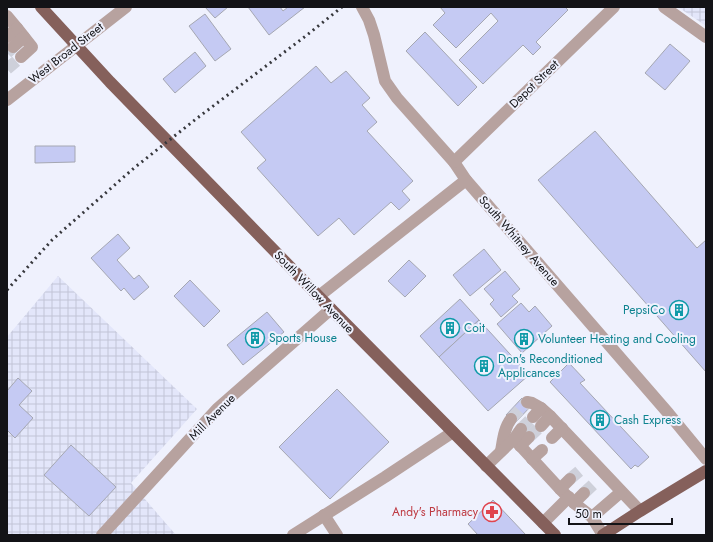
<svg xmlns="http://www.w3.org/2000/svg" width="713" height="542" viewBox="0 0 713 542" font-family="Jost,sans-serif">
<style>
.industrial{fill:url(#industrial-grid)}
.building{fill:#c5caf3;stroke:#a5a7b2}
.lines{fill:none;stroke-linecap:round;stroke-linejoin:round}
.minor-tunnel{stroke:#ced0da;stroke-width:12;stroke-dasharray:12 6;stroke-linecap:butt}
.minor{stroke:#b7a29f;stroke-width:12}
.major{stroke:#85605b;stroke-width:12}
.rail{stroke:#36373c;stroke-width:3;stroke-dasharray:2 4;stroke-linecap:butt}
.labels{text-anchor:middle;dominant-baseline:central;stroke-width:4;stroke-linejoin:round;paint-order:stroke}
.street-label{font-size:12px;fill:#131317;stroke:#eff1fd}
.culture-label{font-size:12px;fill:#0d838f;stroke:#eff1fd;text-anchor:start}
.health-label{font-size:12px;fill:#be3a42;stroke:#eff1fd;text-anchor:end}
</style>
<defs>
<pattern id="industrial-grid" width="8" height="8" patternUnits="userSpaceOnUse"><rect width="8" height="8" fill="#e3e6fa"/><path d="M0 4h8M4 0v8" fill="none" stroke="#c2c4d6"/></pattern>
</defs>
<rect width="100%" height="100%" fill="#eff1fd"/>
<g class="industrial">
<path d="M678,7H706V26Z"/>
<path d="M58,276L197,409L131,483L176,535H7V337Z"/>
</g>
<g class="building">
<path d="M205,7H228L215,18Z"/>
<path d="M248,7H280L283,11L288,7H305L269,35Z"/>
<path d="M440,7H565L568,10L536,42L541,47L533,55L523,45L483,84L459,60L498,21L491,13L456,48L433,25L445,13Z"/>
<path d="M205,14L231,49L215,61L189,26Z"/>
<path d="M425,32L477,87L458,106L406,51Z"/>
<path d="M670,44L690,61L665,90L645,73Z"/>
<path d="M195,52L206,66L175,93L163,79Z"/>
<path d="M316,66L331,83L346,71L370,98L362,105L377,122L367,131L413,181L402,191L410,200L399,210L391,202L354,235L339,218L318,236L257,168L266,160L241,132Z"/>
<path d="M595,131L697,248L706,240V372L538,180Z"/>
<path d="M35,146H75V162L35,163Z"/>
<path d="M118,234L130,248L117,260L134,279L139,275L149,287L134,300L124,288L121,291L91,258Z"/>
<path d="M484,249L501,270L470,296L453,275Z"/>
<path d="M409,260L426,276L405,297L388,281Z"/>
<path d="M505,271L520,289L512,296L518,302L501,317L490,304L494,300L484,289Z"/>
<path d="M190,280L220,311L204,327L174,296Z"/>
<path d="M460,299L479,320L439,357L420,336Z"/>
<path d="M521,303L529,312L535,306L552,326L522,353L497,324Z"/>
<path d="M267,312L284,332L243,365L227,345Z"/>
<path d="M479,320L529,375L488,411L439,357Z"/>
<path d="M569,363L585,380L580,383L649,457L638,467L635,465L631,469L550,382Z"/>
<path d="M18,378L32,391L19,405L33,418L15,438L7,430V391Z"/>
<path d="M337,389L389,442L330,499L279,447Z"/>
<path d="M522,398L531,406L515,423L506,415Z"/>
<path d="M71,445L116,487L89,516L44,475Z"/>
<path d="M493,500L526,535H478L468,524Z"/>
</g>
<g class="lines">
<g class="minor-tunnel">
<path d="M7,53L13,47"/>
<path d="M7,69L21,57"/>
<path d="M511,419L527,402"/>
<path d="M521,429L533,417"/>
<path d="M529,437L541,426"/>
<path d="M570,479L583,468"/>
<path d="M584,493L597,481"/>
</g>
<g class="minor">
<path d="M362,7L369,20L374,35L385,81L397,98L454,162L466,180L669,414L706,459"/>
<path d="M664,7L706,37"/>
<path d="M7,16L17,28L7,37"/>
<path d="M17,28L32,47L21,57"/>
<path d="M13,47L24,37"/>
<path d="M7,100L126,7"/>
<path d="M454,162L614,7"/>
<path d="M319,296L466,180"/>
<path d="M527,402L532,403L541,408"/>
<path d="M533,417L541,408L550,416L640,511"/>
<path d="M541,426L550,416"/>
<path d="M552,438L562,428"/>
<path d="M514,439L560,489L574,503L592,517L603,535"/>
<path d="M520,446L529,437"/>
<path d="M501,451C503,440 504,428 511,419"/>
<path d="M532,459L542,450"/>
<path d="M486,466L514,439L521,429"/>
<path d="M560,489L570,479"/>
<path d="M574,503L584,493"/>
<path d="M324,515L337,535"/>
<path d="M592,517L621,492"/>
<path d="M543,523L569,497"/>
<path d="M102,535L217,409L331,309"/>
<path d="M293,535L385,477L453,432"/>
</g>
<g class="major">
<path d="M41,7L110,82L331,309L555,535"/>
<path d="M603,535L640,511L706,471"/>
</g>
<path class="rail" d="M7,290L52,240L134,168L196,119L307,35L342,7"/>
</g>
<defs>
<g id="building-ring" transform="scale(1)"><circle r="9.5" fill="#eff1fd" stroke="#0f9aa8" stroke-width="1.5"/><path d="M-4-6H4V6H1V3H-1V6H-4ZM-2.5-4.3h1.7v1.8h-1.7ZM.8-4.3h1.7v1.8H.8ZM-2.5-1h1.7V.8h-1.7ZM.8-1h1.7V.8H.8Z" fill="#0f9aa8"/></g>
<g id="pharmacy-ring" transform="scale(1)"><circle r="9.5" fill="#eff1fd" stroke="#e0444e" stroke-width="1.5"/><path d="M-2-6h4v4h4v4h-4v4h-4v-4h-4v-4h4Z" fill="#e0444e"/></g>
</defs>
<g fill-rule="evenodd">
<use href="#building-ring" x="679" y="310"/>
<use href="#building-ring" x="450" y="328"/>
<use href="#building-ring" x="255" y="338"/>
<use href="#building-ring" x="524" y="339"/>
<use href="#building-ring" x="484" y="366"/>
<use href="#building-ring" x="600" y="420"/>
<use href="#pharmacy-ring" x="492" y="512"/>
</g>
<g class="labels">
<g class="street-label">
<text transform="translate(66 53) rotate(-38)">West Broad Street</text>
<text transform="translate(534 84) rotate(-44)">Depot Street</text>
<text transform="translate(519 241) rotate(49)">South Whitney Avenue</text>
<text transform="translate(314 292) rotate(46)">South Willow Avenue</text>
<text transform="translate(212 417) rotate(-45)">Mill Avenue</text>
</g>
<g class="culture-label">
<text x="665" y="310" text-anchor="end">PepsiCo</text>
<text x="464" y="328">Coit</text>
<text x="269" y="338">Sports House</text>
<text x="538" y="339">Volunteer Heating and Cooling</text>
<text x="498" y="359">Don's Reconditioned<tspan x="498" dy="14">Applicances</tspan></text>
<text x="614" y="420">Cash Express</text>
</g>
<g class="health-label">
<text x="478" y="512">Andy's Pharmacy</text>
</g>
</g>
<rect width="713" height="542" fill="none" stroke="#131317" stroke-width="16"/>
<path d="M569 518v6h103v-6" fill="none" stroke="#131317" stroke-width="2"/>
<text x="575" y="518" font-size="12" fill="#131317" stroke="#eff1fd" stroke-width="3" paint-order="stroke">50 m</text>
</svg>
